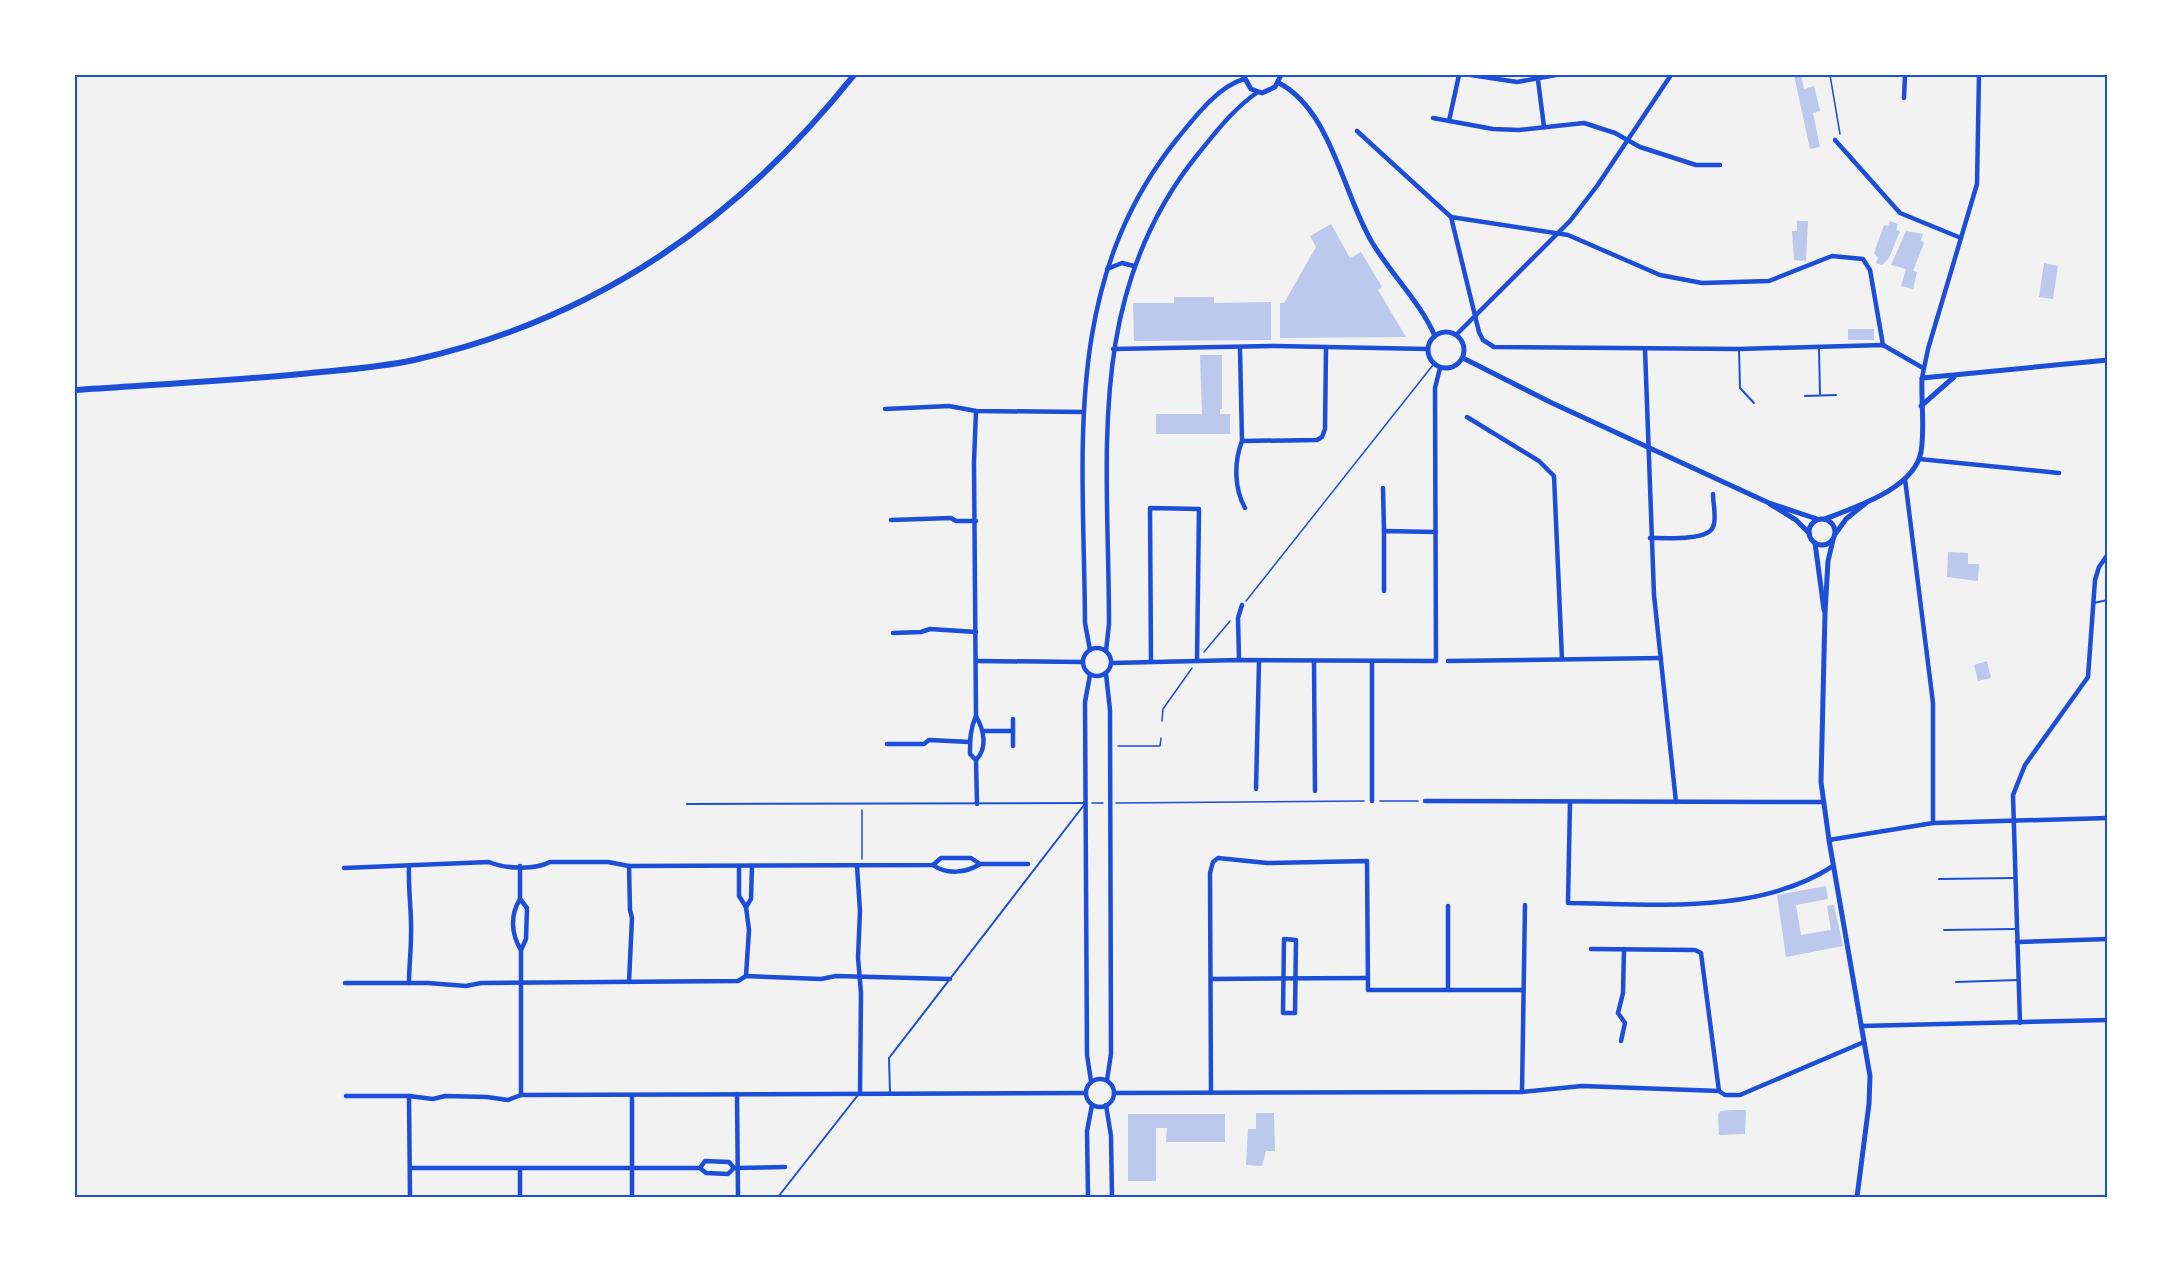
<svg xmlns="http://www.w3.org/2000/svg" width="2183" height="1272" viewBox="0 0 2183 1272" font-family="Inter,sans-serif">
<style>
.building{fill:#bdc9ec}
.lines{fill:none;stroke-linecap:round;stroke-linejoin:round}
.path{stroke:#1d4ed8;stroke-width:1.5}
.service{stroke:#1d4ed8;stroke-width:2}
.minor{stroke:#1d4ed8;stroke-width:4.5}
.tertiary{stroke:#1d4ed8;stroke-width:5}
.secondary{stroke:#1d4ed8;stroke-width:6}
.neatline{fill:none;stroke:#1d4ed8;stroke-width:2}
</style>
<rect width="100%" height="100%" fill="#f2f2f2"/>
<g class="building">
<path d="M1794,75H1801L1804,89L1814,86L1820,111L1813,113L1820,147L1810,149Z"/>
<path d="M1797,221H1808L1806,261L1794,260L1792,231H1797Z"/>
<path d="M1890,221L1898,224L1896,230L1900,231L1889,258L1882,265L1876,263L1878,258L1874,253L1884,225L1888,226Z"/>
<path d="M1331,224L1350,258L1361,252L1382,287L1378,290L1406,337L1280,338V303H1284L1316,247L1310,236Z"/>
<path d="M1906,231L1923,234L1921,240L1924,243L1913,271L1917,272L1913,289L1901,286L1906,269L1891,265Z"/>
<path d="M2044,263L2058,266L2053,299L2039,297Z"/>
<path d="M1174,297H1214V303L1271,302V340L1134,341L1133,303H1174Z"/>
<rect x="1848" y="329" width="26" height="11"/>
<path d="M1200,355H1222V409H1220V414H1230V434H1156V414H1202Z"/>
<path d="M1948,552L1968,553V564H1979L1978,581L1947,577Z"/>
<path d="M1987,661L1991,678L1978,681L1974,665Z"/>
<path d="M1826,886L1828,899L1796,905L1801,935L1831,930L1827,906L1834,905L1843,946L1786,957L1777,895Z"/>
<path d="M1731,1110H1746L1745,1134L1719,1135L1718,1115L1720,1111Z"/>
<path d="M1256,1113H1274L1275,1151H1266L1262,1166L1246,1165L1248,1129H1256Z"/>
<path d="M1128,1114H1225V1142H1166L1167,1128H1156V1181H1128Z"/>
</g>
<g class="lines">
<g class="path">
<path d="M1755,75H1761"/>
<path d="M1830,75L1840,134"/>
<path d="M1246,601L1433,365"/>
<path d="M1204,652L1230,621"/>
<path d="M1162,721L1163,709L1192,668"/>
<path d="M1118,746H1160L1161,738"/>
<path d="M1380,801H1418"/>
<path d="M1092,803H1103"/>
<path d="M1116,803L1364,801"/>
<path d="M862,859V810"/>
</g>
<g class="service">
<path d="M1739,349L1740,388L1754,403"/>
<path d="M1819,349L1820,395"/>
<path d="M1805,396L1836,395"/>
<path d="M2093,603L2108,600"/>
<path d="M687,804L1085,803"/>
<path d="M1939,879L2014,878"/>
<path d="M1944,930L2016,929"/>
<path d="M1956,982L2018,980"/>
<path d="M890,1093L889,1058L1084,805"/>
<path d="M778,1197L858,1095"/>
</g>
<g class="minor">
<path d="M1471,75L1517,82L1556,75"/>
<path d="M1538,80L1544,127"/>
<path d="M1904,98L1905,75"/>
<path d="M1433,118L1493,129L1519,130L1584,123L1615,133L1640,147L1696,165H1720"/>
<path d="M1449,121L1459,75"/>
<path d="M1357,131L1451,217L1479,332L1483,340L1494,347L1739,349L1883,345L1923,368"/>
<path d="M1835,140L1900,213L1961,238"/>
<path d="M1451,217L1568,235L1660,275L1702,283L1769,281L1832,256L1863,259L1870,270L1883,345"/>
<path d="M1107,269L1122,263L1134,266"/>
<path d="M1456,335L1570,221L1597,186L1671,75"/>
<path d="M1113,349L1276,346L1427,349"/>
<path d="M1240,349L1242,441C1234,462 1234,488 1245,508"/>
<path d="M1645,349L1654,595L1676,802"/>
<path d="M1922,378L1928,349L1977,184L1979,75"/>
<path d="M885,409L949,406L976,411L1084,412"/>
<path d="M976,411L974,462L976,716C970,729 970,740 970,754L976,760L977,804"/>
<path d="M1467,417L1539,461L1554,476L1562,659"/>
<path d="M1242,441L1317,440L1322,437L1325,429L1326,349"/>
<path d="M1919,459L2059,473"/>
<path d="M1905,479L1933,703V823"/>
<path d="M1383,488L1384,531"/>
<path d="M891,520L951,518L956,521H976"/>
<path d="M1650,538C1664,538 1708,541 1713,527C1717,519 1713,504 1713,494"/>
<path d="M1384,591V531L1436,532"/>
<path d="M893,633L921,632L930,629L976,632"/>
<circle cx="1097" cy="662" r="14"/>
<path d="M1090,650L1085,623C1084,451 1061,284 1177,139C1195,117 1217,87 1244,79"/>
<path d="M1106,651L1109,624C1109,456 1084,295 1198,154C1216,132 1234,108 1258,92"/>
<path d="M1239,660L1238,618L1242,605"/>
<path d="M977,661L1083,662"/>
<path d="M1314,661L1315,791"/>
<path d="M1448,661L1661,658"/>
<path d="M1151,662L1150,508L1199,509L1197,661"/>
<path d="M1112,663L1239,660L1436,661L1435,388L1440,368"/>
<path d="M1106,674L1110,710L1111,1054L1107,1080"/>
<path d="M1090,675L1085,702L1087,1055L1091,1081"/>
<path d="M976,716C984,730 988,748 976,760"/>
<path d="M983,731H1013V746"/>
<path d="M1013,731V719"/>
<path d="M887,744H924L929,740L970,742"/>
<path d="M1256,789L1259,662"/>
<path d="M1372,801V661"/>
<path d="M1425,801L1823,802"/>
<path d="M1570,802L1568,903C1653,904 1759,915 1833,866"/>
<path d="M1829,840L1933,823L2108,818"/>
<path d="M933,865C947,875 966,873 980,864"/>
<path d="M409,866C408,891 412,913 411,936C411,951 409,967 409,983"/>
<path d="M520,866V899L527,908L526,939L521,950V1095"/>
<path d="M629,866L933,865L941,858H971L980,864H1028"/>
<path d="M739,866V896L746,907L749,930L746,976"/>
<path d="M857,866L860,911L858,958L861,993L860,1093"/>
<path d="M344,868L489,862C505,869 535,870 550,862H608L629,866L630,910L632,918L629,982"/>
<path d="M520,899C510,915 511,934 521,950"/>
<path d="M1448,906V990"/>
<path d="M746,907L751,899L752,866"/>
<path d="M1284,939L1296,940L1295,1013H1283Z"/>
<path d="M2017,942L2108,939"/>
<path d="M1591,949L1695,950L1701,953L1719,1091"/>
<path d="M1211,979L1368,978"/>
<path d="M345,983H428L466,986L481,983L738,981L746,976L821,979L836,976L950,979"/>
<path d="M2020,1023L2013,795L2025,765L2088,677L2095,580L2099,567L2108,554"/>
<path d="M1861,1026L2108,1020"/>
<path d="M1621,1041L1625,1023L1618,1013L1623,993L1624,949"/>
<circle cx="1100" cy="1093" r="14"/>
<path d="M1522,1092L1525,905"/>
<path d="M1114,1093L1522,1092L1582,1086L1719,1091L1725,1095H1740L1864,1042"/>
<path d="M1211,1093L1210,873L1213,862L1218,858L1267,863L1367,861L1368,990H1523"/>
<path d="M737,1094L738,1197"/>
<path d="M632,1095V1197"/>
<path d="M346,1096H409L433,1099L445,1096L487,1097L508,1100L521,1095L1085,1093"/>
<path d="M409,1096L410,1197"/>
<path d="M1106,1105L1111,1136L1112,1197"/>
<path d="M410,1168H700L705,1161L729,1162L734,1168L785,1167"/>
<path d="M700,1168L706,1173L728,1174L734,1168"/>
<path d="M520,1169V1197"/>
<path d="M1088,1197L1087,1131L1092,1105"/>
</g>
<g class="tertiary">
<path d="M1243,75L1251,89L1262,93L1275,87L1281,75"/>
<path d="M1279,83C1332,111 1343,195 1373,244C1392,275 1420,302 1435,336"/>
<circle cx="1446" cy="350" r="18"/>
<path d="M1463,358L1552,403L1769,503L1817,519"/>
<path d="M1921,406L1954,377"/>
<path d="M1770,504L1796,520L1809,533"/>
<circle cx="1822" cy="532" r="13"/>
<path d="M1825,519C1855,507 1914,489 1921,452C1925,429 1921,402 1922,378L2108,360"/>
<path d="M1836,533L1846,519L1866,503"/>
<path d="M1833,540L1828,561L1825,613L1821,782L1829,840L1870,1076L1869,1104L1857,1197"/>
<path d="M1815,543L1824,610"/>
</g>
<path class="secondary" d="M75,390C150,385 226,381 301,374C339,370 378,368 414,360C597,319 738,220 854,75"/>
</g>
<rect width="2183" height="1272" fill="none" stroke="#ffffff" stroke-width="153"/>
<rect x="76" y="76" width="2030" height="1120" class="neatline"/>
</svg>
